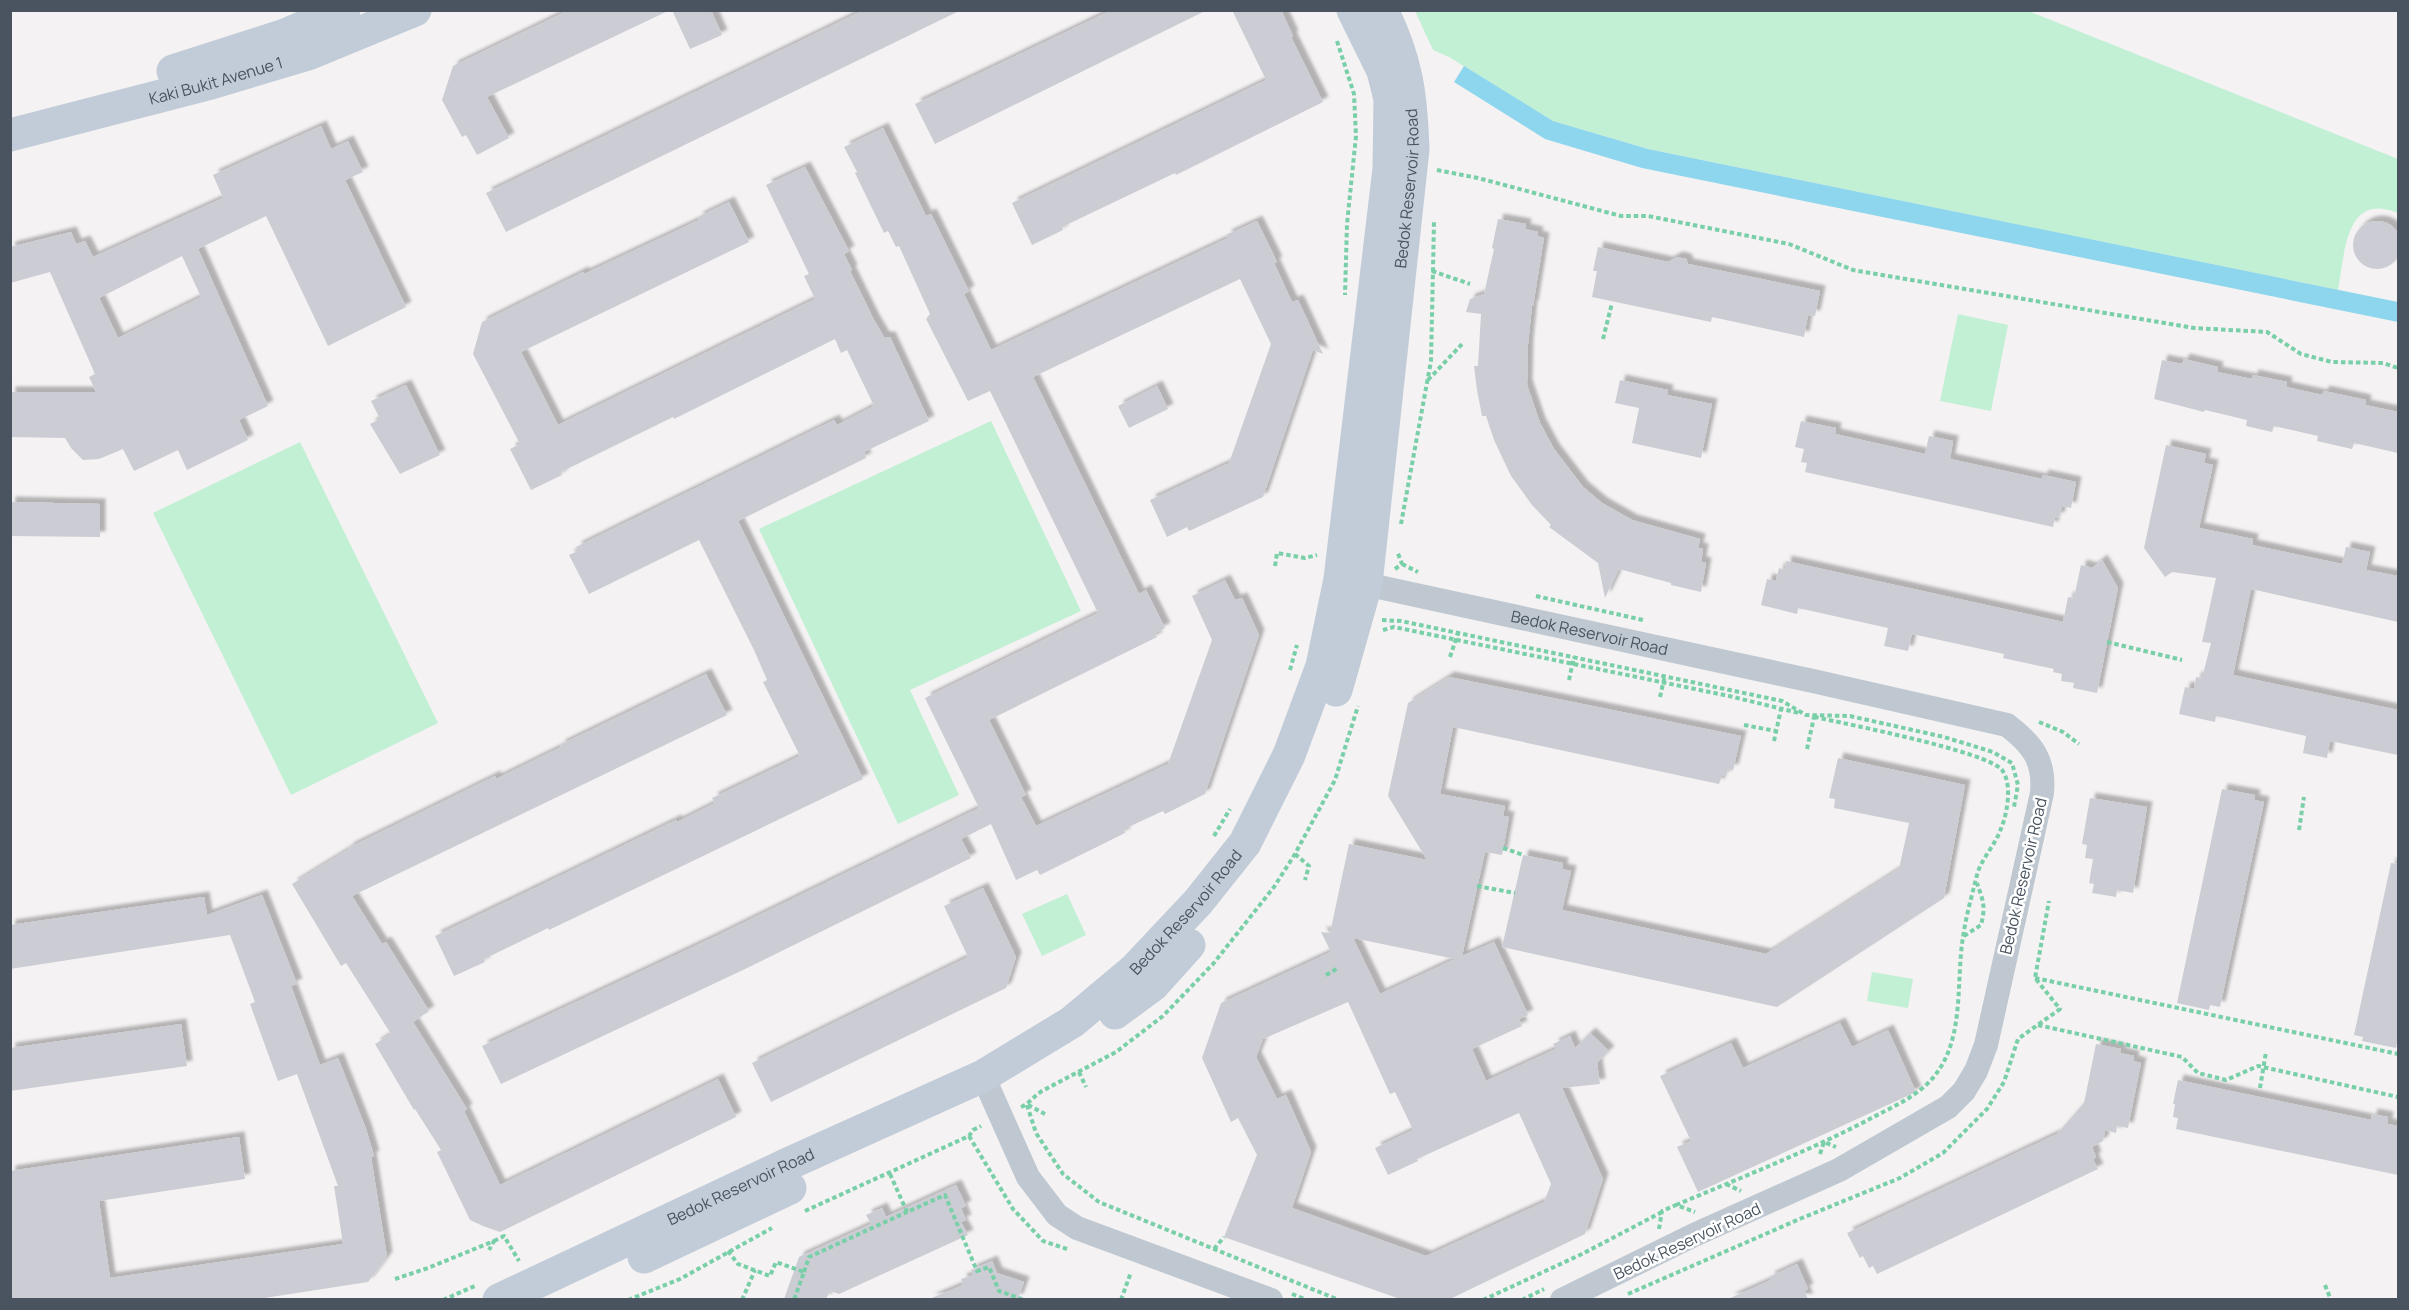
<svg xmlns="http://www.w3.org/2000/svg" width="2409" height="1310" viewBox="0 0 2409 1310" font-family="Manrope,sans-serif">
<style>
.green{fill:#c1f0d5}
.water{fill:#8ed6ee}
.building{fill:#cccdd4;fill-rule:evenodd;filter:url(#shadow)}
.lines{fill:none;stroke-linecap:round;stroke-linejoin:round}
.path{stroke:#78cfa8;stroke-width:4;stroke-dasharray:4.5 3;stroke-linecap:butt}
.street{stroke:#bfc8d1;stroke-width:24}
.secondary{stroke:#c2ccd8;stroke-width:33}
.labels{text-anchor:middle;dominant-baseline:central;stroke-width:5;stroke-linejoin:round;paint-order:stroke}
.street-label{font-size:16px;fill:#495460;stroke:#fff}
</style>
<defs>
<filter id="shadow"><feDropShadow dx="5.5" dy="-5.5" stdDeviation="1.5" flood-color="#0004"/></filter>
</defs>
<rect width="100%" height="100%" fill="#f4f2f2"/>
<g class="green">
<path d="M1415,11H2028L2398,159V213C2345,191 2345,253 2338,290L1648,149L1553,121L1449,57L1433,50Z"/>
<path d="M1958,314L2008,325L1991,411L1940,401Z"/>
<path d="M991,421L1081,611L910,690L959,795L898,824L759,529Z"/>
<path d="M300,442L438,723L291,795L153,513Z"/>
<path d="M1067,894L1086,935L1042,956L1022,914Z"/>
<path d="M1872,972L1913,979L1908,1008L1867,1001Z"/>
</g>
<path class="water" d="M1464,66L1553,121L1648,149L2398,302V322L1642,168L1545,139L1454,82Z"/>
<g class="building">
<path d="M569,10H670L487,97L509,138L477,155L466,135L462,137L442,100L453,66Z"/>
<path d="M672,10H711L722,35L690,49Z"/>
<path d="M864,10H961L506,232L486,193Z"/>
<path d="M1112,10H1207L935,144L915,104Z"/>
<path d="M1232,10H1281L1293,36L1291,37L1323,102L1176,175L1175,173L1062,227L1063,230L1032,245L1012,203L1266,80Z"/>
<path d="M321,126L331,149L348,141L363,172L345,180L406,307L328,346L266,216L198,249L268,406L239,420L248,440L187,470L178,450L134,471L123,449L99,459L83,460L71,448L65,438L10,437V392H96L89,377L95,374L50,272L10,283V247L71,232L76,244L85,241L93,257L223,198L213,175ZM182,256L201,297L118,338L99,298Z"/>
<path d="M883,128L926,216L931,214L969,291L964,294L991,350L1228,238L1226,235L1257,221L1277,262L1274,263L1292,302L1298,300L1323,354L1313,350L1263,497L1189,531L1187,527L1167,537L1150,500L1229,463L1271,344L1240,279L1033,377L1139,594L1146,590L1165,628L1155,633L1157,637L989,720L1026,795L1021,797L1036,826L1168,764L1212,640L1192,596L1225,580L1235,600L1242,598L1259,635L1205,794L1165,814L1163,811L1124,829L1125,833L1040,875L1037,870L1016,880L991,824L961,839L971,858L745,969L501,1084L482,1046L710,939L979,808L925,698L1098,613L990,391L968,401L926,319L930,314L899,246L896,247L888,231L884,233L855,173L857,172L844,147Z"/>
<path d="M805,167L849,251L844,254L852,270L850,271L874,320L884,337H890L929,421L864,452L866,458L738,521L863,779L549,930L548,928L484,959L485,962L454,976L435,936L676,820L677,822L715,803L712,798L800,756L763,682L767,680L754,650L699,540L589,594L569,555L578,551L576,547L834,420L837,425L874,406L847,350L841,353L835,339L674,419L673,417L561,472L562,475L531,490L510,449L520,444L473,354L482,322L583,272L584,274L699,220L698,217L729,202L749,242L521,352L558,425L815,299L804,276L809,274L766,185Z"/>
<path d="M1498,219L1526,224L1525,229L1538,232L1537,236L1544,238L1533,306H1532L1528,344L1527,385L1540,423L1554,449L1583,487L1602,503L1632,520L1700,539L1698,548L1703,549L1701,562L1706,563L1701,592L1671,585V583L1619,569L1605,598L1598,563L1549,527L1551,525L1532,505L1511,476L1494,440L1486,416H1482L1477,390L1474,366H1478L1481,314L1466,312L1470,299L1484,294L1494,249L1492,248Z"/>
<circle cx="2377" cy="245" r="24"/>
<path d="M1598,247L1668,262L1677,257L1686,259L1688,264L1820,291L1815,316L1808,315L1804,337L1712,317L1711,322L1592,297L1597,271H1593Z"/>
<path d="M2184,359L2218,367L2217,372L2252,379L2253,375L2287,382L2286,387L2322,395L2324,391L2366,400L2365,405L2398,412V453L2354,443L2352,449L2317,441L2318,436L2274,426L2272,432L2246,426L2247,420L2205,410L2204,412L2154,399L2162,360L2182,364Z"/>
<path d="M1620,380L1668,390L1667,395L1712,404L1701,458L1632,443L1639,408L1615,403Z"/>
<path d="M406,385L440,455L400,474L370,424L380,419L371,401Z"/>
<path d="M1157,386L1168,409L1129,428L1118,406Z"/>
<path d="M1801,421L1836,428L1835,434L1925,454L1929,436L1953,441L1950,459L2042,479L2043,475L2076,482L2071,508L2062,506L2059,518L2055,517L2053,527L1805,472L1807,463L1801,462L1804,449L1795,447Z"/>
<path d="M2166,445L2206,454L2204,463L2213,465L2199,528L2253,539L2252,545L2342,564L2346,547L2370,552L2366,570L2398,576V622L2251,589L2233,675L2398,710V755L2330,741L2327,758L2303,753L2306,736L2216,716L2215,722L2179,714L2185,687L2194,689L2196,677L2202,678L2211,643L2202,642L2216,578L2172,572L2165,577L2144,548Z"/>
<path d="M10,502L100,504V537L10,536Z"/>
<path d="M2102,560L2118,588L2097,693L2073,688L2074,683L2061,681L2062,674L2053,672L2054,669L2003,658L2004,654L1912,634L1908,651L1884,646L1888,628L1798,608L1797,614L1761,605L1767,579L1776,581L1779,568L1785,570L1786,561L2063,622L2068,597L2074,598L2081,565L2092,568Z"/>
<path d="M706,674L727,715L352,896L382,944L386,942L429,1011L413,1022L467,1109L464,1111L500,1185L718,1079L736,1117L500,1232L483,1226L470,1220L437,1152L441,1150L415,1109L414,1110L375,1044L391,1034L346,963L341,966L292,884L349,849L348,848L495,776L496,779L561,747L560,745Z"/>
<path d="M1449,677L1741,736L1733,770L1728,769L1726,776H1722L1719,784L1453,727L1440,794L1505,806L1503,816L1509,817L1502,855L1485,852L1462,956L1494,942L1528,1015L1519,1019L1522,1026L1472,1049L1486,1081L1556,1049L1553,1044L1570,1036L1575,1048L1590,1033L1609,1051L1597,1063L1600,1084L1562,1088L1603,1179L1585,1234L1450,1299H1400L1224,1237L1257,1155L1238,1118L1231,1122L1202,1058L1221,1003L1331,952L1321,932L1330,933L1349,844L1427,860L1388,796L1408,703ZM1353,938L1455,959L1380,994ZM1348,1002L1390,1094L1395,1092L1413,1130L1375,1148L1388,1175L1418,1161L1417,1159L1519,1113L1551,1184L1544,1202L1426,1256L1292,1208L1311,1152L1286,1095L1277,1099L1256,1057L1263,1039Z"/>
<path d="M1838,758L1965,785L1944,898L1777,1007L1502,947L1523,855L1563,863L1562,869L1571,871L1562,910L1766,954L1899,869L1909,823L1834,808L1835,799L1829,798Z"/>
<path d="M2222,789L2255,795L2254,800L2264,802L2220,1007L2210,1005L2209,1010L2177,1003Z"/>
<path d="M2090,798L2147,807L2133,893L2117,890L2116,897L2092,893L2094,884L2089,883L2093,859L2085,858L2087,845L2082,844Z"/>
<path d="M2391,863L2398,864V1037L2396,1048L2362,1041L2363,1037L2354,1035Z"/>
<path d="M983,888L1016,957L1006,988L771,1102L752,1063L968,957L944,906Z"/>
<path d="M262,895L297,984L291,986L320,1065L338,1058L366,1129L374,1156L371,1157L387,1257L368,1282L258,1299H10V1171L239,1137L245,1179L99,1201L110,1278L343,1244L334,1186H338L297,1074L278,1081L250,1004L255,1002L230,935L10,969V925L204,897L207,915Z"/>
<path d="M1840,1023L1852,1047L1888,1030L1916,1092L1698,1192L1677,1147L1691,1141L1660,1076L1731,1043L1743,1068Z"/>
<path d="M181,1024L187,1066L10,1091V1048Z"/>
<path d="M2096,1044L2121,1049L2120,1053L2134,1056L2133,1061L2141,1063L2128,1128L2117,1126L2116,1133L2105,1130L2103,1141L2092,1147L2096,1157L2093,1159L2098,1169L1877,1274L1873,1266L1869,1268L1863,1256L1860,1258L1847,1233L2057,1134L2084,1103Z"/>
<path d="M2178,1080L2371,1120L2372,1114L2388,1117L2387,1124L2398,1126V1175L2176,1129L2178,1118L2173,1117L2175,1104H2173Z"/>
<path d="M956,1185L966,1206L961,1208L966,1220L961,1222L968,1235L839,1294L830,1291L826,1299H784L799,1257L871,1224L866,1215L882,1208L886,1217Z"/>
<path d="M992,1261L997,1273L1024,1282L1018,1299H929L963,1285L961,1279L973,1275L971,1270Z"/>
<path d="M1797,1264L1808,1289L1804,1291L1808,1299H1728L1771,1280L1769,1277Z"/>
</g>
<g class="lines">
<g class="path">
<path d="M1337,41L1354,94L1356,136L1347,224L1345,295"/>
<path d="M1437,170L1478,178L1621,216H1648L1789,244L1853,270L2194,328L2267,332L2301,354L2332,362L2383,363L2398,368"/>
<path d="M1432,271L1470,284"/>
<path d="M1603,339L1612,303"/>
<path d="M1428,380L1463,343"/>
<path d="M1401,524L1431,361L1434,222"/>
<path d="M1402,564L1418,572"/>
<path d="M1275,566L1277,553L1305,558L1317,555"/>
<path d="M1395,569L1402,564L1397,551"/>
<path d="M1536,596L1643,620"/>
<path d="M1382,620L1401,621L1782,701L1806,715L1850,716L1944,737L1993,752L2012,763L2018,785L2014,807"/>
<path d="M1383,630L1394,627L1729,696L1799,713"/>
<path d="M2107,642L2182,660"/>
<path d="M1450,657L1458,633"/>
<path d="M1290,670L1297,645"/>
<path d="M1569,680L1574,657"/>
<path d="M1660,697L1665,675"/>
<path d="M2039,722L2063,732L2079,744"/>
<path d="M1744,725L1776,731"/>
<path d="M1774,741L1781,709"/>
<path d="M1807,749L1814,717"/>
<path d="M2299,830L2304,797"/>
<path d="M1214,836L1230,809"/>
<path d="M1503,848L1523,855"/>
<path d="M1295,854L1309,866L1305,880"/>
<path d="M1477,886L1515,893"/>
<path d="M1964,936L1981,925C1986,906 1983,901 1977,883"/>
<path d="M1326,975L1338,968"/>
<path d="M2035,978L2398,1054"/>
<path d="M2038,1025L2182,1057L2198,1073L2226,1080L2258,1066L2398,1097"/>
<path d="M1079,1072L1086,1087"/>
<path d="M2260,1088L2266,1052"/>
<path d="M1027,1105L1036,1133L1063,1174L1099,1202L1339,1300"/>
<path d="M1028,1105L1045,1114"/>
<path d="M1021,1107C1029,1104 1034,1096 1042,1091L1116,1052L1163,1016L1213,964L1274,887L1295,854L1335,780L1358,706"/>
<path d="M969,1136L1013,1209L1043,1241L1067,1249"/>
<path d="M1820,1154L1824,1142L1836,1147"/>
<path d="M890,1174L907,1212L945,1195L977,1271L989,1267L999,1291L1024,1300"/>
<path d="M1726,1184L1741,1191"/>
<path d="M1676,1205C1740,1178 1804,1153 1866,1121C1886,1110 1908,1101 1925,1086C1967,1048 1955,987 1963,937C1966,916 1972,895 1977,875C1981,859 1994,847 2000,831C2007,816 2013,784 2002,770C1986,751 1846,724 1815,717"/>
<path d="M805,1211L969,1136L973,1130L981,1126"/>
<path d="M1659,1229L1662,1211L1676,1205L1695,1212"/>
<path d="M494,1241L504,1236L519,1261"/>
<path d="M1214,1249L1224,1237"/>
<path d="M728,1251L738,1264L770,1276L776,1262L804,1272L794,1300"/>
<path d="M804,1272L809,1257L907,1212"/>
<path d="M395,1279L428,1268L494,1241L489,1250"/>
<path d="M2325,1285L2331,1300"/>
<path d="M1292,1294L1307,1300"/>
<path d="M1628,1294L1802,1218L1900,1178L1943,1153L1987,1109L2004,1082L2018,1039L2060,1009L2035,978L2049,901"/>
<path d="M443,1300L477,1285"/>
<path d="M628,1300L680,1279L772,1228"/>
<path d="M742,1300L755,1270"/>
<path d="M1121,1300L1131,1272"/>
<path d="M1483,1300L1582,1254L1664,1211"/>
<path d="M1522,1300L1544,1289"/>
</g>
<g class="street">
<path id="s1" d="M1351,581L1813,681L2007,725C2032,744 2045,760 2042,793L1986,1045L1976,1071L1964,1091L1948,1107L1839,1170L1694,1235L1562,1300"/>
<path d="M983,1076L1028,1177L1057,1215L1077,1228L1271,1300"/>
</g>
<g class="secondary">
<path d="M173,71L285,35L344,10"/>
<path id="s2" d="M10,135L211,83L308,54L415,10"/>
<path id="s3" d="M1336,690L1366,584L1413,149C1411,94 1407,61 1382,10"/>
<path d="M1115,1013L1153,985L1189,945"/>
<path d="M644,1257L790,1188"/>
<path id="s4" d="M499,1300L788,1164L983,1076L1072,1022L1134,970L1198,902L1245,843L1289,755L1322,666L1340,579L1389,169L1390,99L1383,71L1353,10"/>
</g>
</g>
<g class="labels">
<g class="street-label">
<text stroke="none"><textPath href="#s2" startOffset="213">Kaki Bukit Avenue 1</textPath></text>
<text stroke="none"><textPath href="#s3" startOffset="508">Bedok Reservoir Road</textPath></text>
<text stroke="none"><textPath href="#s1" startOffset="244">Bedok Reservoir Road</textPath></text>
<text transform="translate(2023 876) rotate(-77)">Bedok Reservoir Road</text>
<text stroke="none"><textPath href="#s4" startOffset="796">Bedok Reservoir Road</textPath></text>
<text stroke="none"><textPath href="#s4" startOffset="267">Bedok Reservoir Road</textPath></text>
<text transform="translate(1687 1241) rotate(-25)">Bedok Reservoir Road</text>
</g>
</g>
<rect width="2409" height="1310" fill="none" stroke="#495460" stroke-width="24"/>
</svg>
